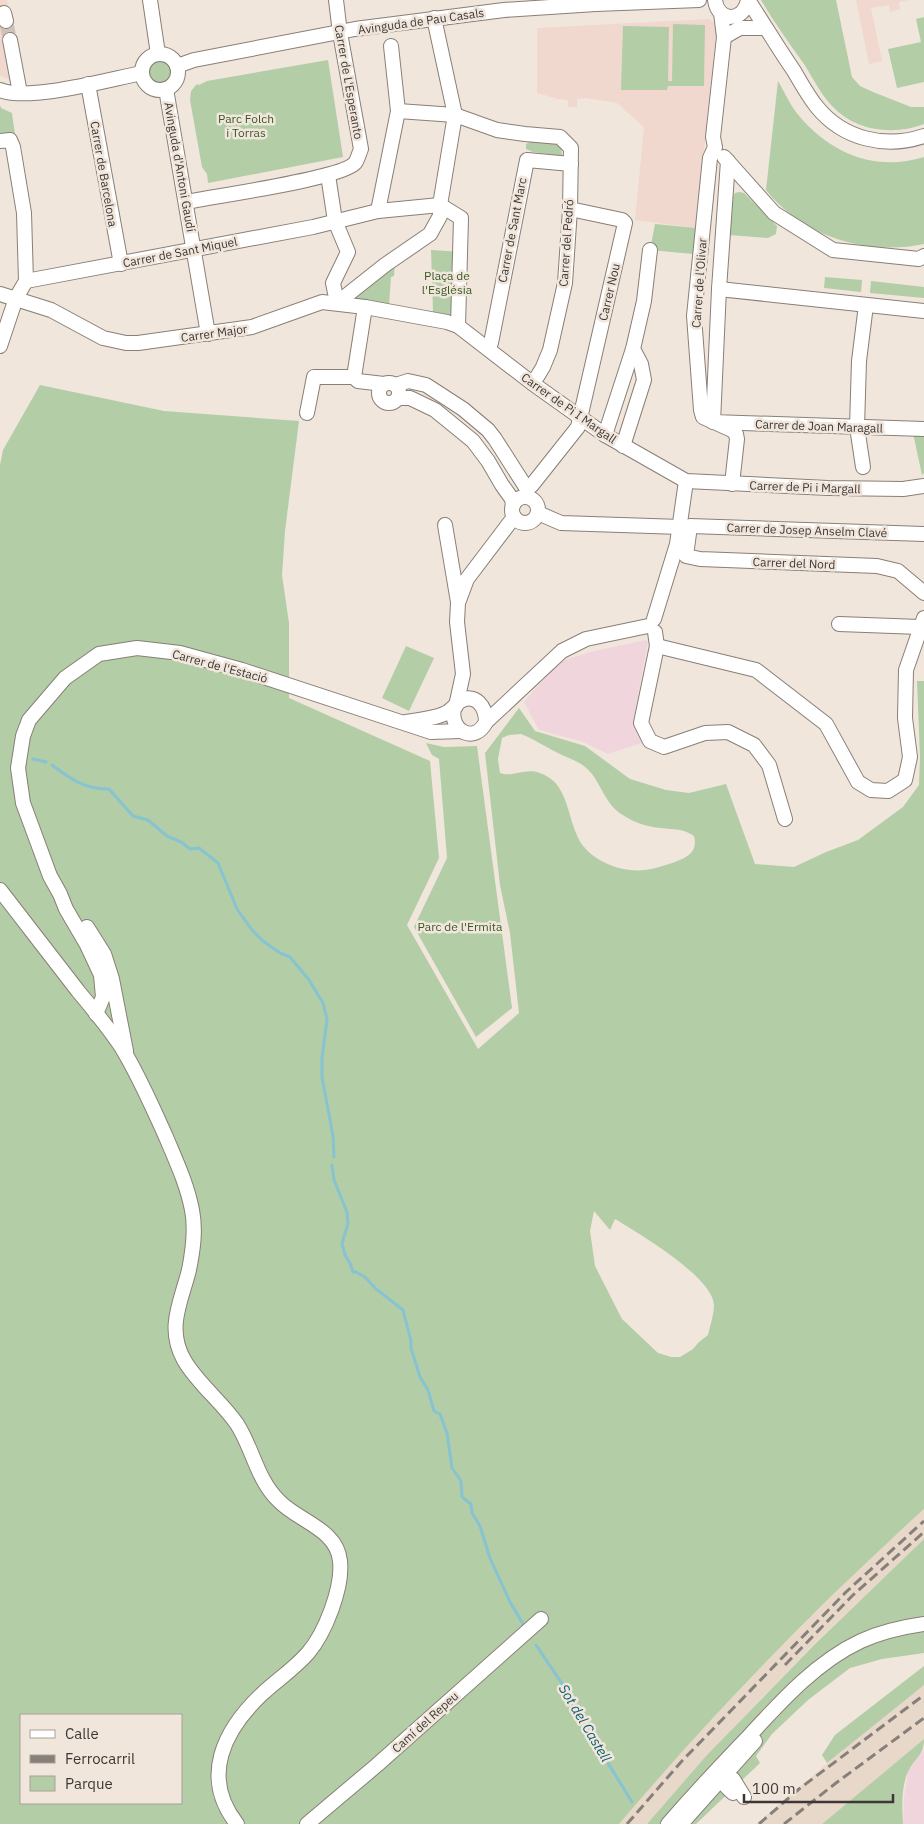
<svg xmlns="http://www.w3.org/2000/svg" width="924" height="1824" viewBox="0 0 924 1824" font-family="'IBM Plex Sans',sans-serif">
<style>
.built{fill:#e8d8c9}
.industrial{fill:#f0d6dc}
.education{fill:#f0d8ce}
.green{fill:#b3cda7;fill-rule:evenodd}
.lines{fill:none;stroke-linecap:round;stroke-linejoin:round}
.stream{stroke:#87c3d1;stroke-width:3}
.minor-tunnel{stroke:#cdc3bb;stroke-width:14;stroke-dasharray:14 7;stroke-linecap:butt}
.minor-casing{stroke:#887f76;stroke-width:16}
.minor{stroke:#fff;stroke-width:14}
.rail{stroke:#877f79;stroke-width:3;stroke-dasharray:10 5;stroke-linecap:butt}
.labels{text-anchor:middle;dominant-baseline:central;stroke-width:5;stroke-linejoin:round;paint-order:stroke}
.street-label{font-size:12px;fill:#3d3835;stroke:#f1e6dc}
.park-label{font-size:12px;fill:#365a21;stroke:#f1e6dc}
.water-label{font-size:14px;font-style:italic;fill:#065d6c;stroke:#f1e6dc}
</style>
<rect width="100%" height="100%" fill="#f1e6dc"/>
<g class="built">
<path d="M924,1509V1539L813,1645L706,1756L647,1824H619L667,1767L754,1674L868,1560Z"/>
<path d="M924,1685V1739L822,1824H756L874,1724Z"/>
</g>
<g class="industrial">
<path d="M646,640L648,642L633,722L642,743L608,754L583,742L539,730L524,702L560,661L594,651Z"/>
<path d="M924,1749V1824H903L904,1797L908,1771Z"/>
</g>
<g class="education">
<path d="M0,0H7L21,80H11L0,76Z"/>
<path d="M856,0H909L899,2L900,9L890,12L889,5L871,8L882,61L869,64Z"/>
<path d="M709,19L717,25L696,228L635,220L644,127L617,103L586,98L577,99V107H568V100L558,99L537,93V28Z"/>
</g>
<g class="green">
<path d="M761,0H836L852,77L860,86L873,92L911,107H924V124C893,136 855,131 832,106C820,93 813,78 804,64C789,43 774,22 761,0Z"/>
<path d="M924,17V82L897,88L888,49L921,42L916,19Z"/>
<path d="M673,24L705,25L704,86H668L667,90H621L623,26L669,27L668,81H672Z"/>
<path d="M328,60L343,157L208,183L207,174L202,167L190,100L191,91L197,84L199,85L207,81Z"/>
<circle cx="160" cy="72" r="11"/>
<path d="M778,81C785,93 791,107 800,117C832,154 876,172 924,157V244C867,256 803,237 766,190Z"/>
<path d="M0,105L1,108L12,113L15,135L0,137Z"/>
<path d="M532,141L555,143L561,147L562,156L533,152L526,149V144Z"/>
<path d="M739,192L744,193L777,226L776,234L768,238L729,235L731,200L735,193Z"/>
<path d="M655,224L696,228L693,254L650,250Z"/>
<path d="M431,250L463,252L462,317L433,312Z"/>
<path d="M395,263L394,276L391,277L389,305L354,300L352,295Z"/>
<path d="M825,277L862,280L861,292L824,288Z"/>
<path d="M871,281L924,287V298L870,293Z"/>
<path d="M40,385L164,411L299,421L285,531L282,575L289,623V698L430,761L439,858L407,925L478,1049L519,1013L510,933L500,885L485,753L519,708L535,731L585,746L630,779L666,790L689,793L726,784L755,864L794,867L826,852L858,840L903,807L919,785L920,757L917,681H924V1509C816,1607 713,1713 619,1824H0V465L3,450ZM521,734C534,739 544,746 556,752C569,759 582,761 592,774C601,786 607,805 621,814C633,822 647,827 661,828C674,830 683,828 694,836C698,852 688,857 675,862C665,865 655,869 645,870C619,873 585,859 576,833C569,816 566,790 551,779C528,762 516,779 500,773L498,759L502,738L509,735ZM594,1211L610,1230L615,1219C638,1233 713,1277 714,1305C714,1314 710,1326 708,1335L699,1342L693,1349L680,1357H671L658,1353L622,1319L595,1266L590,1231ZM21,1715H181V1803H21Z"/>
<path d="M913,433H924V473L922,475Z"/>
<path d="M406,646L434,658L409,711L382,698Z"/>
<path d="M426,743L444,747L477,746L512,1008L476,1037L414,927L447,858L439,759L432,755Z"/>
<path d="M924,1539V1653L882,1659L850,1668L808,1700L772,1734L756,1756L760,1763L696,1824H647L706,1756L814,1645Z"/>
<path d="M924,1666V1685L827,1763L822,1755L835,1735Z"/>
<path d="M924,1739C924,1755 916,1757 909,1770C901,1784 902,1808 903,1824H822Z"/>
</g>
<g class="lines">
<g class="stream">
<path d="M33,759L46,762"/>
<path d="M52,765C71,779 84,789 109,789L133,816L148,820L167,836L181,842L190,849L199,848L218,863L237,909L252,930L263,941L280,953L290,957L309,980L323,1003L327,1019L322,1058V1077L333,1136L334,1157"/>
<path d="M332,1165L334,1180L347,1212L348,1224L342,1243L345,1255L350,1263L353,1272H356L365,1277L376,1289L403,1310L411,1341V1348L420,1377L428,1390L434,1411L440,1414L447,1433L452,1468L461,1481L462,1497L471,1504L472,1513L480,1526L490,1558L510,1602L523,1624"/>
<path d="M536,1645L569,1694L573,1704L578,1708L581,1717L598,1743L603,1755L632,1802"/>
</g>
<path class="minor-tunnel" d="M6,21L10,40"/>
<g class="minor-casing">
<g id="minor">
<path d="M150,0L158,54"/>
<path d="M715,0C718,23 744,22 748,0"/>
<path d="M748,0C764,24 778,48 794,71C801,83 808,96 817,107C843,139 885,149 924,136"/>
<path d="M4,13L6,21"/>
<path d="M721,13L724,37L713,137L715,147L710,158L694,316L701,410L703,417L732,430L736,434L737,439L732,484"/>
<path d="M724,37L740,28H760"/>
<path d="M10,40L20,93"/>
<circle cx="160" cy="72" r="18"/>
<path d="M177,66L194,60L355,29L504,10L596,4L699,0"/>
<path d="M88,84L121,264"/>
<path d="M166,89L208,334"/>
<path d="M0,90C29,102 110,79 142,73"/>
<path d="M398,111L455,115L497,130L525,134L560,137L571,148L570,209L565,283L550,350L543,367L537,377"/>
<path d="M0,141L10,140L13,147L24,213L26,281L16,298L0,346"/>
<path d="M724,157L774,213L833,250L919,259L924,256"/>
<path d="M728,161L719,289L713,422L924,429"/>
<path d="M328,175L335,221L348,252L333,283L337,303"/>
<path d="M186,202C214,196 341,179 355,163C358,159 359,153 361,149L340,33L336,0"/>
<path d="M440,205L461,218L458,326"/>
<path d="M378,211L398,111L391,46"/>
<path d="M26,281L313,227L378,211L440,205"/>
<path d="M719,289L924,311"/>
<path d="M0,294L51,310L103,338L126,343H138L252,327L322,302L365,307L447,322L458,326L532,383L605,435L686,481L828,488L903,489L924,486"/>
<path d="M337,303L385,265L430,234L440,216V205L455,115L434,18"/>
<path d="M491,343L527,160L571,164"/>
<path d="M354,377L365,307"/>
<circle cx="389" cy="393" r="10"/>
<path d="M396,385L408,381L426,385L463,409L488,430L495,439L527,489"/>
<path d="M398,398H410L435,410L473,441L488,461L502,485L512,499L513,505"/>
<path d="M307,413L314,377H354L358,381L384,384"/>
<path d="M605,435L633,349L644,301L650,250"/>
<path d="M623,446L644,380L641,364L633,349"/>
<path d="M863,467L857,427L859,361L866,305"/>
<path d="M527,489L532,485L578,427L625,223L622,220L570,209"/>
<circle cx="525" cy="510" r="13"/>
<path d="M538,513L561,523L681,527"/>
<path d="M445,525L458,602"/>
<path d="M924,534L690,526L686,556L700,559L877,566L898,571L924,593"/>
<path d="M654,619L677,544L686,481"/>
<path d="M839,624L920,627"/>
<path d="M655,632L657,646L641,723L650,741L664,747L705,733L728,732L754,745L769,765L785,819"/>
<path d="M657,646L756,670L826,724L858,782L871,790L888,791L905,780L910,757L905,718L906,670L924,618"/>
<path d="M456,706L463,674L457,622L458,603L467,579L514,517"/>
<path d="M454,708C449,732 475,744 486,722L562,651L586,639L648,626"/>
<path d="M406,722C418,720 432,719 444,714C451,711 454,706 459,702C475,691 486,707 486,722"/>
<path d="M0,890C26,924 52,957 78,991C93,1009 109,1028 122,1048C139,1076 152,1106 166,1137C176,1161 187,1184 192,1210C196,1230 193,1250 189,1270C181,1302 166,1328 184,1360C198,1384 221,1401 237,1424C253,1449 257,1480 279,1501C298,1521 337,1529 340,1561C343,1588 325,1633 308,1653C294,1669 277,1680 262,1694C224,1730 200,1777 237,1824"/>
<path d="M87,927L104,954L112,979L126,1051"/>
<path d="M96,1014L103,997L101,975L87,945L66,909L60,894L50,876L23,803L18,768L23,736L29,720L65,678L99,654L137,648L180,653L242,670L431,732L461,731"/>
<path d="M724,1773C721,1783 725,1786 733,1793"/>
<path d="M733,1779L744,1797"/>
<path d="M307,1824L377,1765L541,1619"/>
<path d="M668,1824C695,1793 723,1763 751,1734C783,1699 818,1661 861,1641C881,1632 903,1627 924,1624"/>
<path d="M681,1824L755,1741"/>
</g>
</g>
<use href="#minor" class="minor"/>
<g class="rail">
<path d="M785,1665L852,1596L924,1532"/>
<path d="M627,1824L681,1762L846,1592L924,1521"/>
<path d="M759,1824L799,1789L924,1695"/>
<path d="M784,1824L836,1783L924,1718"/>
</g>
</g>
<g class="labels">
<g class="street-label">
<text transform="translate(421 21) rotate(-8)">Avinguda de Pau Casals</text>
<text transform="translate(349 82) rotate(80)">Carrer de L'Esperanto</text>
<text transform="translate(180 167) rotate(80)">Avinguda d'Antoni Gaudí</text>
<text transform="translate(104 174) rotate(80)">Carrer de Barcelona</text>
<text transform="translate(512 230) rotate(-79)">Carrer de Sant Marc</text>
<text transform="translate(566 243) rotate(-86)">Carrer del Pedró</text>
<text transform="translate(180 252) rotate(-11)">Carrer de Sant Miquel</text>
<text transform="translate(699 283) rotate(-86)">Carrer de l'Olivar</text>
<text transform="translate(609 292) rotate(-77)">Carrer Nou</text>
<text transform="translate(214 333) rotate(-8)">Carrer Major</text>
<text transform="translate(569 408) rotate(35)">Carrer de Pi I Margall</text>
<text transform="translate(819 426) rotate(2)">Carrer de Joan Maragall</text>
<text transform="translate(805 487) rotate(2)">Carrer de Pi i Margall</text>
<text transform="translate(807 530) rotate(2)">Carrer de Josep Anselm Clavé</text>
<text transform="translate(794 563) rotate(2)">Carrer del Nord</text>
<text transform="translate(220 666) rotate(15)">Carrer de l'Estació</text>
<text transform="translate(425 1722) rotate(-42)">Camí del Repeu</text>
</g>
<g class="park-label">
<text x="246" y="118">Parc Folch<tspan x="246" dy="14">i Torras</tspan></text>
<text x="447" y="275">Plaça de<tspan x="447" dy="14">l'Església</tspan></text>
<text x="460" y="926">Parc de l'Ermita</text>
</g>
<g class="water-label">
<text transform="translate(585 1723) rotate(59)">Sot del Castell</text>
</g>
</g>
<rect x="20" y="1714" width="162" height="90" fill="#f1e6dc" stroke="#a9a099"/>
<rect x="30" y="1730" width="25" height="8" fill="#ffffff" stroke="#a9a099"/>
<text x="65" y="1739" font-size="15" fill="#3d3835">Calle</text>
<rect x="30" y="1755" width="25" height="8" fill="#877f79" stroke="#a9a099"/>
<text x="65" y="1764" font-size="15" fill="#3d3835">Ferrocarril</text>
<rect x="30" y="1776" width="25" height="15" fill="#b3cda7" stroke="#a9a099"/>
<text x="65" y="1789" font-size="15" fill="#3d3835">Parque</text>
<path d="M744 1794v8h149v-8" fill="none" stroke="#3d3835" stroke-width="2.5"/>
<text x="752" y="1794" font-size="15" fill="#3d3835" stroke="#f1e6dc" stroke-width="4" paint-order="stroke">100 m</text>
</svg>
